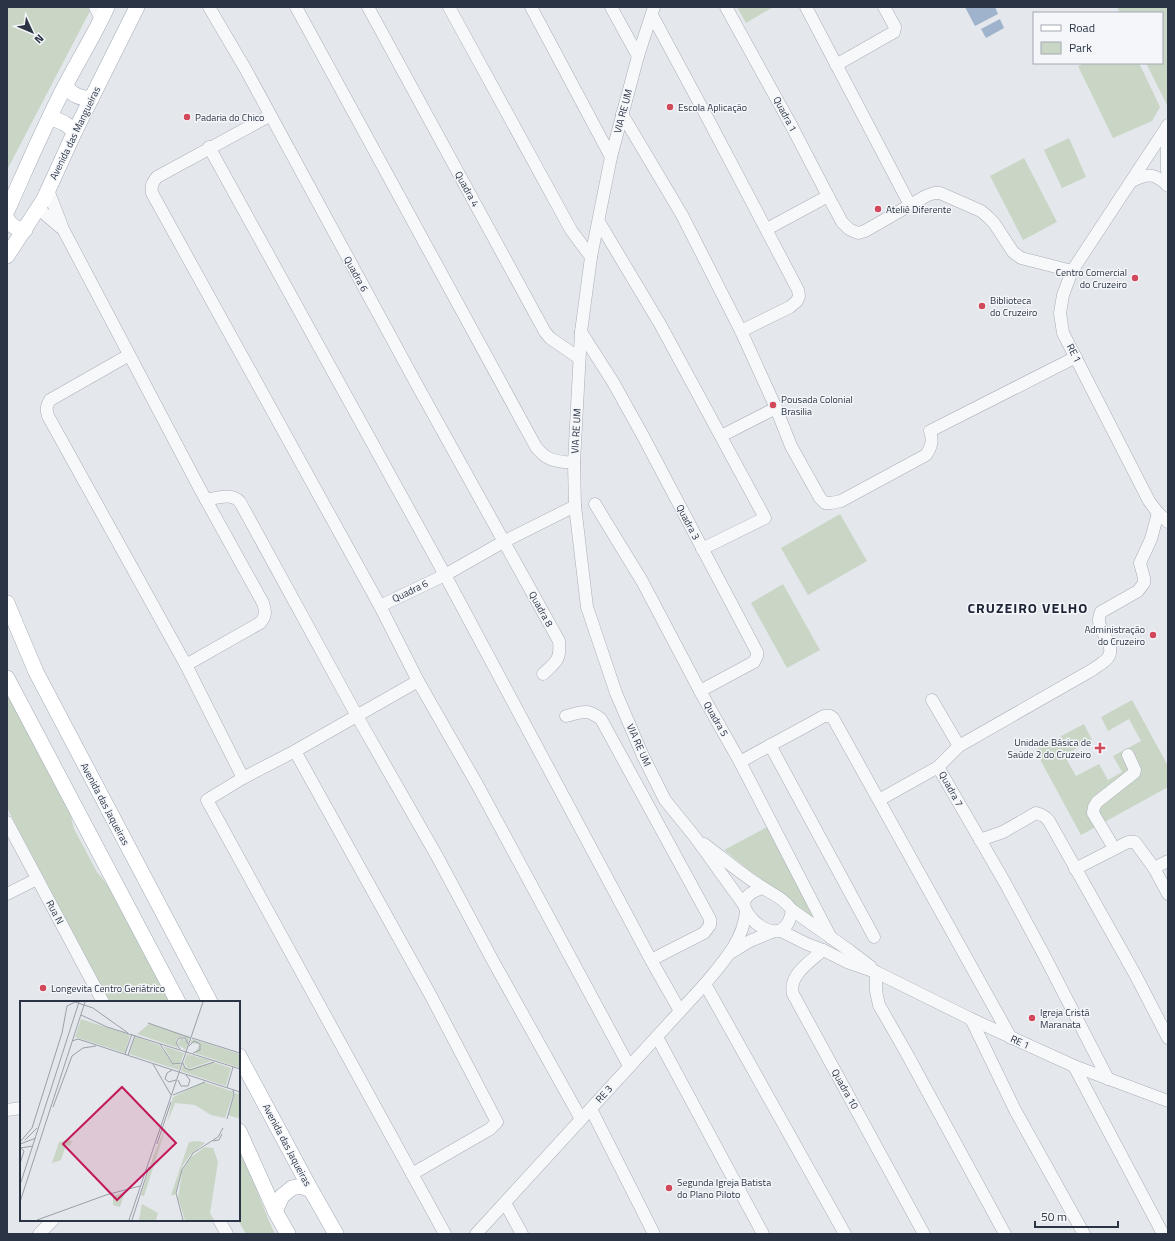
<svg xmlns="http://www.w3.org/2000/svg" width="1175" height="1241" viewBox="0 0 1175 1241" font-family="'Titillium Web',sans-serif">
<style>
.green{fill:#c9d6c5}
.water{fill:#9fb4cc}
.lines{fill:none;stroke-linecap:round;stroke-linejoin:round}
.minor-casing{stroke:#a9aeb7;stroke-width:13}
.major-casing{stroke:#a3abb8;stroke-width:16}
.minor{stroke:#f7f8fa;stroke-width:12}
.major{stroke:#fff;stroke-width:15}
.poi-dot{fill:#d1495b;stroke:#f4f6f9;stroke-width:1.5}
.labels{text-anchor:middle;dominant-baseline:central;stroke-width:3;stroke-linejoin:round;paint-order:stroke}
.poi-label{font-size:10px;fill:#2b3445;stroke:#f4f6f9;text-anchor:start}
.street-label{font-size:10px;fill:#2b3445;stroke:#f4f6f9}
.district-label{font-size:14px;font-weight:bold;letter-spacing:1px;fill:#1d2536;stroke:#f4f6f9}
.inset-road{fill:none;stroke:#9a9fa9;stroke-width:1}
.view{fill:#c2185b;fill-opacity:0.15;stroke:#c2185b;stroke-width:2}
.inset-edge{fill:none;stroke:#2b3445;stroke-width:2}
</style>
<rect width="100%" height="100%" fill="#e4e7ec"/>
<g class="green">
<path d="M7,7H88L90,11L7,170Z"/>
<path d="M737,7H773L746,23Z"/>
<path d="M1117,7H1168L1167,105L1146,63H1162V13H1120Z"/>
<path d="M1085,63H1139L1160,107L1152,121L1113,138L1078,66Z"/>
<path d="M1069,138L1086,177L1062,188L1044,150Z"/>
<path d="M1024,158L1057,222L1023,240L990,176Z"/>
<path d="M840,514L867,561L808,595L781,548Z"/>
<path d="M783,584L820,650L787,668L751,603Z"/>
<path d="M7,691L68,805L74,829L97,872L114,893L172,1002H110L7,808Z"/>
<path d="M1132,700L1168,766V787L1081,835L1035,750L1084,724L1092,740L1064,755L1076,776L1099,764L1108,780L1122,772L1113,756L1141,741L1129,719L1108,731L1101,717Z"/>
<path d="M769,826L821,924L764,883L724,850Z"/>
<path d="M239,1145L269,1221L275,1234H246L238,1220Z"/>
</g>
<g class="water">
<path d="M965,7H995L998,14L975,26Z"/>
<path d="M1000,19L1004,28L986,38L981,29Z"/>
</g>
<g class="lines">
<g class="minor-casing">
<g id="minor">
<path d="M95,7L101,19"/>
<path d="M209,7L246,70L417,385L559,641C561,660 556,662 543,674"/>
<path d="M296,7L536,447C548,462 556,461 574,463"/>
<path d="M368,7L545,332L550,338L579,358"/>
<path d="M449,7L571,230L591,257"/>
<path d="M531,7L611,157"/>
<path d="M611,7L638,56"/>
<path d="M654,7L638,56L611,157L591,257L581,332L574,463L575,506L587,607L616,693L643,756L665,800L695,837L744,905"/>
<path d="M726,7L791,125L828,196L842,222L849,229L853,231L858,233L865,231L926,196L934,193H940L981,211L988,217L994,223L1013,252L1021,258L1072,271"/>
<path d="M806,7L910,205"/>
<path d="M652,15L708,119L798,290L799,296L797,301L790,307L741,331"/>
<path d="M836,65L894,32L895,27L884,7"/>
<path d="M622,114L682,215L741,331L776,408L791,446L820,498L825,503H831L841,501L926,455C932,446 933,440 930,431L1076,357"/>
<path d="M269,116L157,177C152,183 151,186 152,193L380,606L418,681L478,786L629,1066"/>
<path d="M1168,125L1072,271L1063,295L1060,313L1063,333L1149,501L1158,513L1168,522"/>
<path d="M1167,126V170L1168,181"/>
<path d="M209,147L445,575L651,960L680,1011"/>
<path d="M1132,181C1148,173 1155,173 1168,186"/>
<path d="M48,190L63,229L200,489L263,603C266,612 266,616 260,623L186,665"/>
<path d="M38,208L60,227"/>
<path d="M599,222L660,324L765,518L702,549"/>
<path d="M767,229L828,196"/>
<path d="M581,332L613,382L643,436L757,652V656L754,662L700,691"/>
<path d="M129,355L50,400C46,406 46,409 48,416L186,665L243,778"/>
<path d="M721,436L776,408"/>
<path d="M206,500C216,498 232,492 240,502L357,716L438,858L493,961L581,1119"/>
<path d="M595,504L642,581L700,691L740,762L831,938"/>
<path d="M380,606L445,575L503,542L575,506"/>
<path d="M418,681L295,751L243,778L207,800L445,1234"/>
<path d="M932,700L959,746"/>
<path d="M566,716C583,712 586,708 601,719L710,919V925L704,933L651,960"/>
<path d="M770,745L874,937"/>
<path d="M295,751L431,996L497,1122L490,1129L412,1174"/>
<path d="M740,762C768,746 796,732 824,716H830L833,718L1011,1038"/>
<path d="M879,800L938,767"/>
<path d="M7,822L103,1002"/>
<path d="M980,840L1003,832L1036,813C1042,815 1045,816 1049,821L1136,976L1168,1038"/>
<path d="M704,844C723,858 742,875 762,887C774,895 783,898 792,910C785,956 738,915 745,900C748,893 756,890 763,888"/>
<path d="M1114,848L1093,813L1094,807L1097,802L1134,773L1135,770L1128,755"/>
<path d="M1154,868L1168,861"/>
<path d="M1075,869L1128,842H1135L1154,868L1168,894"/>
<path d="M7,894L37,879"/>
<path d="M792,910L850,951L871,967"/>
<path d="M781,931L807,944L823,950L847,962L876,972L971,1019L1074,1066L1168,1101"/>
<path d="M823,950C811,961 788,975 793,994L924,1234"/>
<path d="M732,952L750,941L772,932"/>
<path d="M876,972V991L879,1005L907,1054L1005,1234"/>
<path d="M705,984L845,1234"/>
<path d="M971,1019L1015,1110L1084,1234"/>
<path d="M657,1037L763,1234"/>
<path d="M1074,1066L1163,1234"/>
<path d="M1108,1079L1044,955L1004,881L938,767L959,746L1092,670C1097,666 1106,662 1109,656C1116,642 1092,628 1101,612L1138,591L1144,583V578L1140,563L1151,539L1158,513"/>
<path d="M591,1109L654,1234"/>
<path d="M7,1110L21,1108"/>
<path d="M505,1203L522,1234"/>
<path d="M219,1220L227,1234"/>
<path d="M39,1234L53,1220"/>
<path d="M476,1234L705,984C723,962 743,941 746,912"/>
</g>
</g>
<g class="major-casing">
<g id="major">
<path d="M65,86C73,95 80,99 92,98"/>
<path d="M50,117L64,123L75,131"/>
<path d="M7,211C26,169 44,126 65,86C79,59 95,34 107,7"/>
<path d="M7,219C11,226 16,229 25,230"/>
<path d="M7,256L44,199L75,131L137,7"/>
<path d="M7,603L36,672L210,1002"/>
<path d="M7,678L178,1002"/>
<path d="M239,1056L311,1190L336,1234"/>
<path d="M239,1131L275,1211L288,1234"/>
<path d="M275,1211L282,1196L292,1188L301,1186L311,1190"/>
</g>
</g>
<use href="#minor" class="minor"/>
<use href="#major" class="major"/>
</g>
<g class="poi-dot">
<circle cx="670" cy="107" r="4"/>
<circle cx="187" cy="117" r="4"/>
<circle cx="878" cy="209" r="4"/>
<circle cx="1135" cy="278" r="4"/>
<circle cx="982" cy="306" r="4"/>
<circle cx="773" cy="405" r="4"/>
<circle cx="1153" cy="635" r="4"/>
<path d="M1098 742h4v4h4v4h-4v4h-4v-4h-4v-4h4z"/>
<circle cx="43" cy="988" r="4"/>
<circle cx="1032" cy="1018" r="4"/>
<circle cx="669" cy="1188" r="4"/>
</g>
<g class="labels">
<g class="poi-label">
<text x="678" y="107">Escola Aplicação</text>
<text x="195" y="117">Padaria do Chico</text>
<text x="886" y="209">Ateliê Diferente</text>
<text x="1127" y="272" text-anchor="end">Centro Comercial<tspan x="1127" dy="12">do Cruzeiro</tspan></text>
<text x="990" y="300">Biblioteca<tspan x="990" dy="12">do Cruzeiro</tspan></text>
<text x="781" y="399">Pousada Colonial<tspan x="781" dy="12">Brasilia</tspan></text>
<text x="1145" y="629" text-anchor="end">Administração<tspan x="1145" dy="12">do Cruzeiro</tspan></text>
<text x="1091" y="742" text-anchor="end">Unidade Básica de<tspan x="1091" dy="12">Saúde 2 do Cruzeiro</tspan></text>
<text x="51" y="988">Longevita Centro Geriátrico</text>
<text x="1040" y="1012">Igreja Cristã<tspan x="1040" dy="12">Maranata</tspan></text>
<text x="677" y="1182">Segunda Igreja Batista<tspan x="677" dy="12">do Plano Piloto</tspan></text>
</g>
<g class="street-label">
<text transform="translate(623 111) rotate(-75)">VIA RE UM</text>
<text transform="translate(785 114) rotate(62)">Quadra 1</text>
<text transform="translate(75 133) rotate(-64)">Avenida das Mangueiras</text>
<text transform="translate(467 189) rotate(61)">Quadra 4</text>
<text transform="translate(356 274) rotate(61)">Quadra 6</text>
<text transform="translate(1074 353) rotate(63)">RE 1</text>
<text transform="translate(576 431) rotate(-87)">VIA RE UM</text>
<text transform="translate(688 522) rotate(62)">Quadra 3</text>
<text transform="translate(410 591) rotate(-26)">Quadra 6</text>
<text transform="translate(541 609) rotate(61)">Quadra 8</text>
<text transform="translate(716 719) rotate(60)">Quadra 5</text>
<text transform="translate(639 745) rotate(66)">VIA RE UM</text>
<text transform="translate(951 789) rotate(61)">Quadra 7</text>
<text transform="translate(105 804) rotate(62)">Avenida das Jaqueiras</text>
<text transform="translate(55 912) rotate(62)">Rua N</text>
<text transform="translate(1020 1042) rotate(24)">RE 1</text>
<text transform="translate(845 1089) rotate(61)">Quadra 10</text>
<text transform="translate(604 1094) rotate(-48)">RE 3</text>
<text transform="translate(287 1145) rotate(62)">Avenida das Jaqueiras</text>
</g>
<g class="district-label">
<text x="1028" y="607">CRUZEIRO VELHO</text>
</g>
</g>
<g transform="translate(20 1001)">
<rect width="220" height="220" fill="#e4e7ec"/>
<path d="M61,18L110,34L105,52L55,36ZM129,23L170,36L166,49L157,43L161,37L168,41L164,36H160L157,38L156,42L158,47L117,33ZM115,35L139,44L154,64L161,63L159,69L109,53ZM172,38L220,53V67L175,52L180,43L170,42ZM143,45L164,52L161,61L154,63ZM167,53L192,60L168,68L164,61ZM193,61L211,67L206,85L161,70L163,64L167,69ZM184,81L214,91L205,117L191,114L175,104L155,102L147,122L153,96ZM215,92L220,93V118L208,114ZM147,123L124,195H123L121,194L134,153ZM48,139L52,140L50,145L46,144L41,159L32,162L39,141ZM178,140L185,142L171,153L163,164L155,194H151L169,141ZM185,146L193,147L198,161L190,212L194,219H165L158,197L162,171L170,157ZM105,191L100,206L93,204V195ZM122,203L138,212L136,219H119Z" fill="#c9d6c5"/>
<path class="inset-road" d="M61,14L87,26L220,68M128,22L171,37M172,37L220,52M52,40L58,38L220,91M140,43L153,63L162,62M169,45L174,40L180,43V49L173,52M160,48L156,42L159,37H165L168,43M105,53L112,33M108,54L115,34M163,62L165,67L170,69L194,61M133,63L151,94M152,69L147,72L145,78L149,81L156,79M158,79L161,85H168L170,79L166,74M207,87L213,66M153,94L185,81M33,106L52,55L63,47L76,45M207,118L214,93L213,89M5,139L17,127M193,140L199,139L202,133M0,141L12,127L42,32L47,5L55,1L73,7L108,32M0,143L16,137M137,143L151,101M0,147L13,145M0,163L4,150L1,147M0,184L59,1M0,201L65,1M17,219L86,194L120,185M109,219L183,1M112,219L129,166M163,219L156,192L162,169L173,152L198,136L203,127"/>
<path class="view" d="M102,86L156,142L97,199L43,143Z"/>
<rect width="220" height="220" class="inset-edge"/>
</g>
<rect width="1175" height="1241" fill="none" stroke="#2b3445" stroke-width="16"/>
<rect x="1033" y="12" width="130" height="52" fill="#f4f6f9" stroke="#a4a8b1"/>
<rect x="1041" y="25" width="20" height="6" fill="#ffffff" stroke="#a4a8b1"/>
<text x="1069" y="32" font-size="12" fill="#2b3445">Road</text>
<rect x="1041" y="42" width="20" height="12" fill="#c9d6c5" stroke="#a4a8b1"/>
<text x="1069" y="52" font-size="12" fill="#2b3445">Park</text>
<g transform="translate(32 32) rotate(134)" stroke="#f4f6f9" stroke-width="3" paint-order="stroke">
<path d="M0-3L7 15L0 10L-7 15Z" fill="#2b3445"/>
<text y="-6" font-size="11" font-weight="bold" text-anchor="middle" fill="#2b3445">N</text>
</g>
<path d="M1035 1221v6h83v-6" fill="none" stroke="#2b3445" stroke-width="2"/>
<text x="1041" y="1221" font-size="12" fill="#2b3445" stroke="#f4f6f9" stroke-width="3" paint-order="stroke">50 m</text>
</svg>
